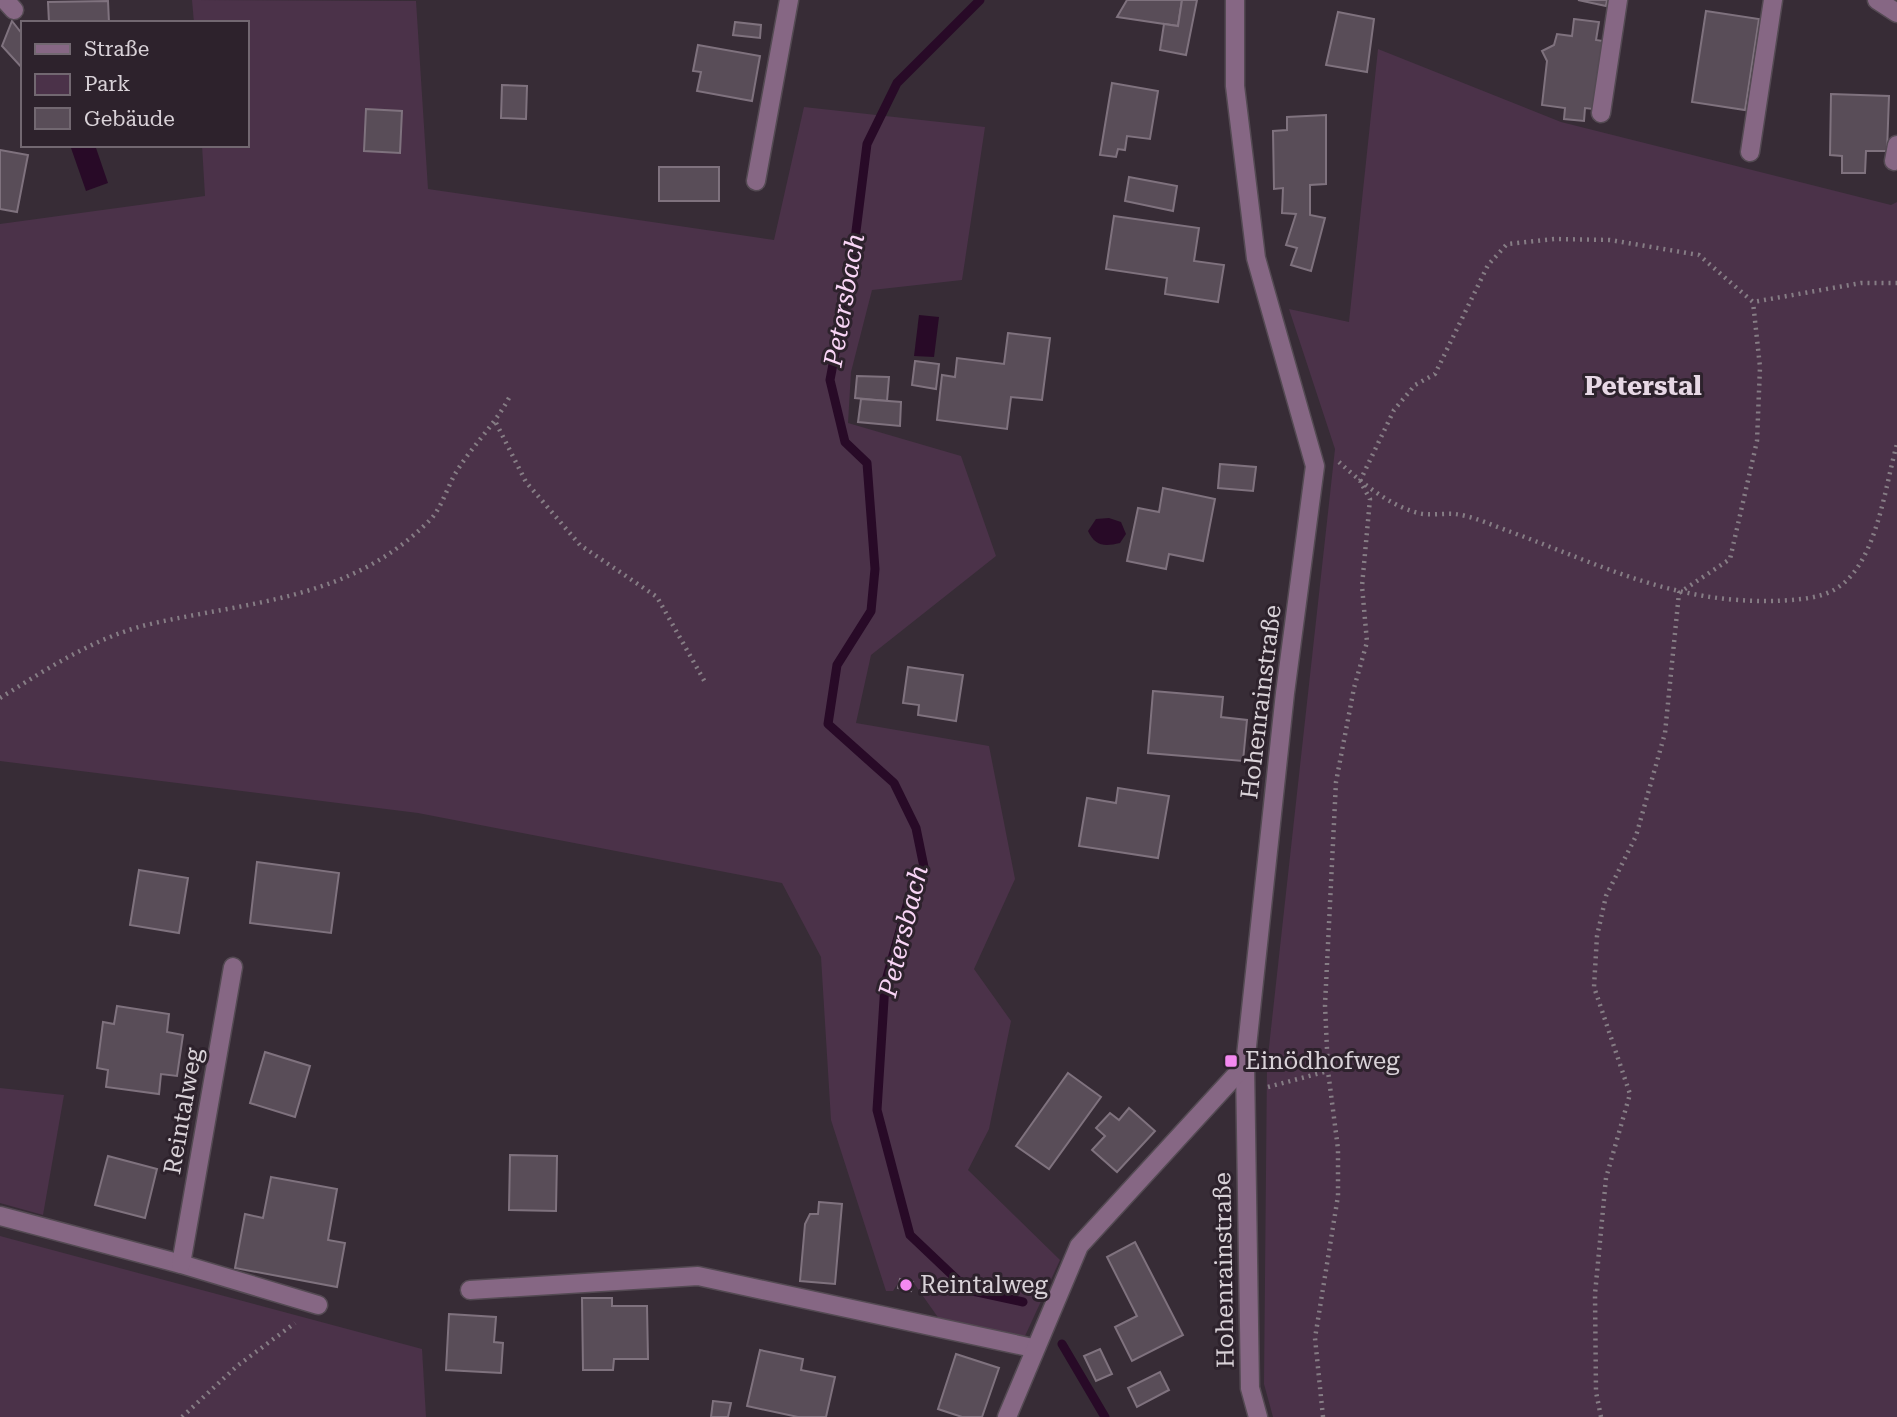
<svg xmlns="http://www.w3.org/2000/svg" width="1897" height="1417" viewBox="0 0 1897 1417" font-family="'Roboto Serif',serif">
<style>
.green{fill:#4b3249}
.water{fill:#280a27}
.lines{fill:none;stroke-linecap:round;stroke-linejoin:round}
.stream{stroke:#280a27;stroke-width:9}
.building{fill:#594d58;stroke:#7f727e;stroke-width:2}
.minor-casing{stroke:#544a53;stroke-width:21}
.path{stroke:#867d85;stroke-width:4.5;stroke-dasharray:2 5;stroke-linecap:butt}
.minor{stroke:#866784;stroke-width:18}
.poi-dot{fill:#f489f0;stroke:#2d222c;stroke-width:2.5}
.labels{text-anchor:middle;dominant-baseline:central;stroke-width:6;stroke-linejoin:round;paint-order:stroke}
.street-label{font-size:24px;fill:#d9d2d8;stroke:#2d222c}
.poi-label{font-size:24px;fill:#d9d2d8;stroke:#2d222c;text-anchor:start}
.water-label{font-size:26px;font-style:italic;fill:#f9d5f6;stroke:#2d222c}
.neighbourhood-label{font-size:26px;font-weight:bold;fill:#e7d8e5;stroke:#2d222c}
</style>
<rect width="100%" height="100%" fill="#372c36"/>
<g class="green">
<path d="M192,0L416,1L428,189L774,240L804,107L985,127L962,280L872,290L851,372L848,423L961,456L996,556L871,655L856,723L989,746L1015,879L974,969L1011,1021L989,1129L968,1170L1060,1260L1025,1336L942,1323L913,1282L900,1280L893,1291H886L831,1120L821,957L782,883L418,813L0,761V224L205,196L202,145H247V23H194Z"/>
<path d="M1378,49L1561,122L1891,205L1897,202V1417H1273L1264,1384L1267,1065L1335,449L1289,309L1349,322Z"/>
<path d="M0,1088L64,1095L43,1215L0,1203Z"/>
<path d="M0,1236L422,1349L426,1417H0Z"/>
</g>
<g class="water">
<path d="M78,145H95L108,183L86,191L71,148Z"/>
<path d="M919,315L939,317L934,357L914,356Z"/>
<path d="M1109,518L1121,522L1126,534L1120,543C1104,547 1095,546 1088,531L1096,519Z"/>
</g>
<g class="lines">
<g class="stream">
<path d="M980,0L897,83L867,144L852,263L830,380L845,442L867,463L875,569L871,611L837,665L828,724L894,783L916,828L924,867L909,898L885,984L877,1110L910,1235L968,1290L1023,1302"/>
<path d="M1062,1344L1105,1417"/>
</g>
</g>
<g class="building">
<path d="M1127,0H1182L1178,26L1117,17Z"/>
<path d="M1182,0H1197L1186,55L1160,50L1164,24L1178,26Z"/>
<path d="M1578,0H1607L1606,6Z"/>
<path d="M108,1L109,23H49L48,2Z"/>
<path d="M1706,11L1759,19L1745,110L1692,102Z"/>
<path d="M1338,12L1374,19L1367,72L1326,65Z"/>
<path d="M1574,19L1599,22L1596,40L1603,41L1593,109L1585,108L1584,121L1564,119L1565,108L1542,105L1547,61L1542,51L1554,45L1557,34L1572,36Z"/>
<path d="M12,21L23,35V69L2,46Z"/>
<path d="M735,22L761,25L760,38L733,35Z"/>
<path d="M698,45L760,56L752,101L697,91L701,72L693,71Z"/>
<path d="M1112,83L1158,91L1150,139L1127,136L1125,150L1118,149L1116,157L1100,155Z"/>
<path d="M502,85L527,86L526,119L501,118Z"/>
<path d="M1831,94L1889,96L1887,151H1866L1865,173H1842V156L1830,155Z"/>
<path d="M366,109L402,111L400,153L364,151Z"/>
<path d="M1326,115V184L1310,185V215L1325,218L1311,271L1291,265L1297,248L1286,245L1296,214L1282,213L1283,188L1274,189L1273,131L1287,130V117Z"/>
<path d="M0,150L28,155L17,212L0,209Z"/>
<rect x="659" y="167" width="60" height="34"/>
<path d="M1129,177L1177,186L1173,211L1125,201Z"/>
<path d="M1114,216L1199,228L1194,261L1224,265L1218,302L1165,294L1167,278L1106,269Z"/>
<path d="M1008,333L1050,338L1042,400L1011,397L1007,429L937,420L942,375L955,377L957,358L1004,364Z"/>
<path d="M915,361L939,364L936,389L912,385Z"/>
<path d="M857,376L889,377L887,401L855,398Z"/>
<path d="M861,399L901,402L900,426L858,422Z"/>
<path d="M1220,464L1256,467L1253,491L1218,488Z"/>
<path d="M1163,488L1215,499L1203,561L1169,554L1166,569L1127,561L1138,508L1159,512Z"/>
<path d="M908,667L963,675L956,721L918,715L919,705L903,703Z"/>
<path d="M1153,691L1223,697L1221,717L1247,720L1243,761L1148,753Z"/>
<path d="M1118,788L1169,796L1158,858L1079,846L1087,798L1116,803Z"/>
<path d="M257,862L339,873L331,933L250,923Z"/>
<path d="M139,870L188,878L179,933L130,925Z"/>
<path d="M117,1006L169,1014L167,1032L183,1035L177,1076L161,1074L159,1094L106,1087L108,1070L97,1068L103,1022L114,1024Z"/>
<path d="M265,1052L310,1066L295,1117L250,1103Z"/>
<path d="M1068,1073L1101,1097L1049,1169L1016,1146Z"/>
<path d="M1129,1108L1155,1131L1117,1172L1092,1150L1105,1136L1096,1128L1110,1113L1119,1120Z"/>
<path d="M510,1155L557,1156L556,1211L509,1210Z"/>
<path d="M108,1156L157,1169L145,1218L95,1205Z"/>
<path d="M271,1177L337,1189L328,1240L345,1243L337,1287L235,1268L245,1214L263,1218Z"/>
<path d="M819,1202L842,1204L835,1284L800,1281L805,1224L810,1214H818Z"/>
<path d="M1135,1242L1183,1335L1132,1361L1115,1327L1137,1316L1107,1257Z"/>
<path d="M900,1279L913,1282L911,1291L898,1288Z"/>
<path d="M582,1298H612V1306H647L648,1359H614L613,1370H583Z"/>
<path d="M449,1314L496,1317L494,1342L503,1343L501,1373L446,1370Z"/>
<path d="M1100,1349L1112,1374L1096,1381L1084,1356Z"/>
<path d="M760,1350L803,1359L801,1370L835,1377L826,1417H798L747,1406Z"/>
<path d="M956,1354L999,1368L982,1417H962L938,1409Z"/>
<path d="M1160,1372L1169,1390L1137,1407L1128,1388Z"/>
<path d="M713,1401L731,1403L728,1417H711Z"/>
</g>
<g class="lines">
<g class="minor-casing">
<g id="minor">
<path d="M5,0L14,10"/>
<path d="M1235,0V86L1256,258L1315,466L1285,693L1245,1065L1250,1388L1258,1417"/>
<path d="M1877,0L1897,13"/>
<path d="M1601,113L1618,0"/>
<path d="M1750,152L1773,0"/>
<path d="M1894,161L1897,145"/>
<path d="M756,181L789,0"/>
<path d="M0,1216L181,1264L318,1305"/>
<path d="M181,1264L233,967"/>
<path d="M470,1290L698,1276L1033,1348"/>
<path d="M1007,1417L1079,1246L1245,1065"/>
</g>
</g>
<g class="path">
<path d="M496,423L526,482L580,545L657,597L705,682"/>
<path d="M1339,462C1361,482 1388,505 1418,513C1430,516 1444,513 1455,514C1473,516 1494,526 1511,532C1604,566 1672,603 1775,601C1794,600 1821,599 1837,588C1877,563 1885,486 1897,444"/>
<path d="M1360,481L1394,410L1415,385L1435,374L1488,265L1507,244L1554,239L1610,240L1699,255L1753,302L1861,283H1897"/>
<path d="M0,698C47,669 92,639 146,625C249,601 350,601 430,520C441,509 447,488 455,474C471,447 495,425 510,396"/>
<path d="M1268,1087L1328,1071"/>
<path d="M182,1417L237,1366L295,1323"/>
<path d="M1323,1417L1315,1338L1338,1196V1149L1328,1071L1325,1005L1336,782L1354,688L1367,642L1362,586L1370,499L1360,481"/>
<path d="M1601,1417L1596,1392L1595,1294L1606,1178L1630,1094L1594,987L1597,936L1606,896L1636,836L1665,733L1679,593L1730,559L1757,441L1760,367L1753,302"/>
</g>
<use href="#minor" class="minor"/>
</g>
<g class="poi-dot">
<rect x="1224" y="1054" width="14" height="14" rx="3.5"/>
<circle cx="906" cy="1285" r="7"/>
</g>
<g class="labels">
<g class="street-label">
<text transform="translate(1261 702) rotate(-83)">Hohenrainstraße</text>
<text transform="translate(183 1111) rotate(-80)">Reintalweg</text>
<text transform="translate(1224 1270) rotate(-91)">Hohenrainstraße</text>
</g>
<g class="poi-label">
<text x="1245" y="1061">Einödhofweg</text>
<text x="920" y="1285">Reintalweg</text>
</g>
<g class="water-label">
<text transform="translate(844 300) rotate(-80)">Petersbach</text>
<text transform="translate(903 931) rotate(-76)">Petersbach</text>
</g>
<g class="neighbourhood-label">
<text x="1643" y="386">Peterstal</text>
</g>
</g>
<rect x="21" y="21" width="228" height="126" fill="#2d222c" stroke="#726871" stroke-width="2"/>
<rect x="35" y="44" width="35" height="10" fill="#866784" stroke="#726871" stroke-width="2"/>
<text x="84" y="56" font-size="21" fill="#d9d2d8">Straße</text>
<rect x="35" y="74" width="35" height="21" fill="#4b3249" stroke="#726871" stroke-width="2"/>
<text x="84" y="91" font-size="21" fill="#d9d2d8">Park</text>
<rect x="35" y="108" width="35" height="21" fill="#594d58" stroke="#726871" stroke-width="2"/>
<text x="84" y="126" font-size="21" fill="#d9d2d8">Gebäude</text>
</svg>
